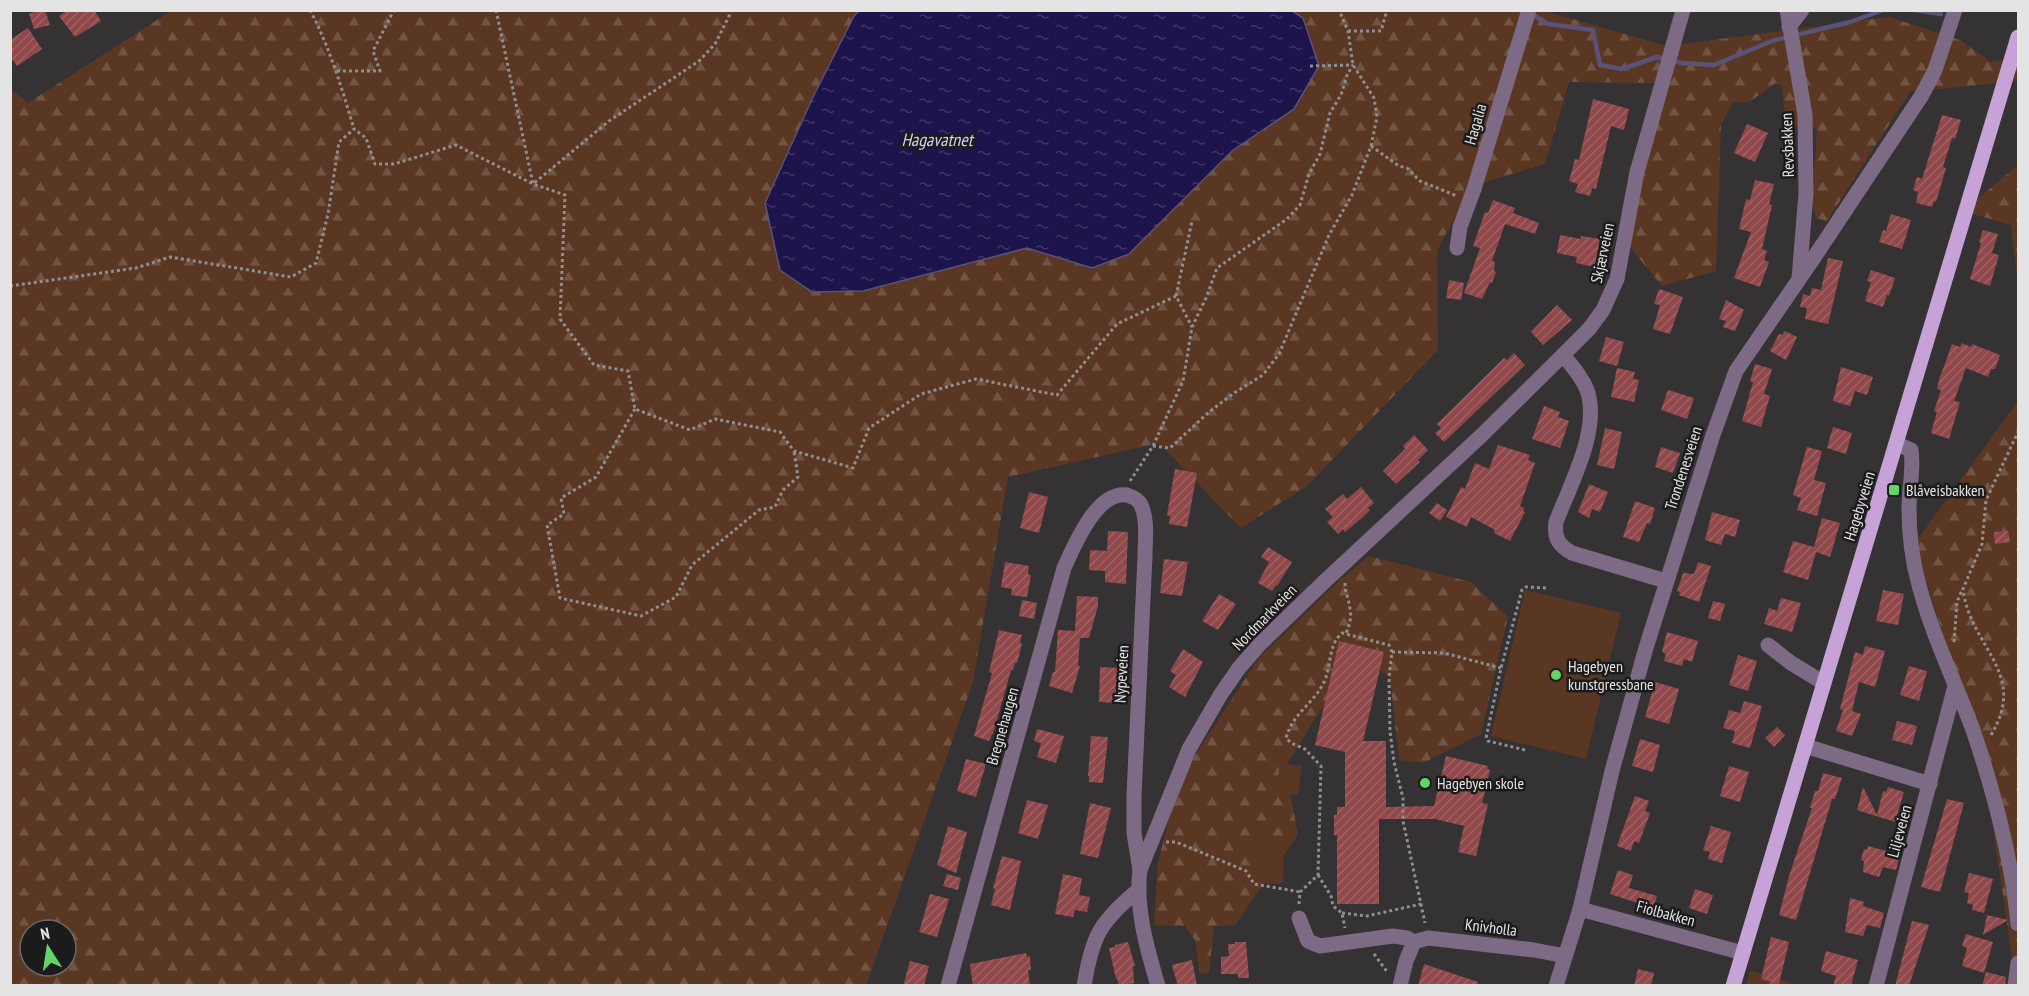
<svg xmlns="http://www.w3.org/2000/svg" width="2029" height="996" viewBox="0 0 2029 996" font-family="'PT Sans Narrow',sans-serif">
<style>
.forest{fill:url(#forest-firs);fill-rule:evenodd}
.park{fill:#5a3723}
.water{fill:url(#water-ripples);stroke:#595279;stroke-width:1.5}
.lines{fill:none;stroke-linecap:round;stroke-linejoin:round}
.stream{stroke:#595279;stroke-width:4.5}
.building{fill:url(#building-hatch)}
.path{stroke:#908e8f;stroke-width:3;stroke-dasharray:3 3;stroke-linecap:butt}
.minor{stroke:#7d6b85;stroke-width:15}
.major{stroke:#c7a2d6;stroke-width:15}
.poi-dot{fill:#64d468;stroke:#1c1b1b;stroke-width:2}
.labels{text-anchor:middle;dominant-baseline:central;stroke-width:5;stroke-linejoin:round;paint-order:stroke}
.street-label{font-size:16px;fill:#e5e4e4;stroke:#1c1b1b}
.poi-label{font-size:16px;fill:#e5e4e4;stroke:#1c1b1b;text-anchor:start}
.water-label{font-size:18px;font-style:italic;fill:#cfcff4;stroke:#1c1b1b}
</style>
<defs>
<pattern id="forest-firs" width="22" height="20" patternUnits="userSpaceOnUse" patternTransform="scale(1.5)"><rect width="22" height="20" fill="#5a3723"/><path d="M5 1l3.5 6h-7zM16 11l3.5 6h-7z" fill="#725443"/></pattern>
<pattern id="water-ripples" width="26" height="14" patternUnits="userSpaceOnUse" patternTransform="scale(1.5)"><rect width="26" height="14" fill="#1d144b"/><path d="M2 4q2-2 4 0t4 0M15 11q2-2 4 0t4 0" fill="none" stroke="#3e3665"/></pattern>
<pattern id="building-hatch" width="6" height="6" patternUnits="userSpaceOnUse" patternTransform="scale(1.5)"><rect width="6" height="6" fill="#90484b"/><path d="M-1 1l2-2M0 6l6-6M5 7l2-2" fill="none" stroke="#9f6265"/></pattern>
</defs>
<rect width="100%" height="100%" fill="#353234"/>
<g class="forest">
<path d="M171,11H860L854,16L813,97L812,292L863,291L1027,248L1092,268L1129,254L1232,151L1294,108L1303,18L1292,11H1544L1667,46L1889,17L1960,40L1991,62L2018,59V81L1910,92L1827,221L1816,218L1812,203L1817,129L1786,125L1782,86L1776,83L1749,102H1733L1721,125L1716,271L1662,286L1620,235L1655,83L1569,82L1545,164L1471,186L1437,251L1438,350L1307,486L1241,528L1159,443L1008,477L973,682L866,986L11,985L10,89L28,103ZM30,930H66V966H30Z"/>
<path d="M2018,165V286L2011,225L1963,211Z"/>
<path d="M2018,401V985H2016L1985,773L1915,543Z"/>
<path d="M1369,556L1471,582L1508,617L1481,734L1423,763L1399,760L1390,677L1363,658L1343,674L1285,767L1298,835L1235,925L1214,926L1209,973L1200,974L1195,940L1185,926L1154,925L1158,862L1179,780L1258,659L1340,580Z"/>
<path d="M1750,971L1799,985L1746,986Z"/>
</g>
<g class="park">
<path d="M1525,590L1621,613L1586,759L1491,736Z"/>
<path d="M1280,763L1302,766L1298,795L1276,792Z"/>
<path d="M1257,835L1280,836L1284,839L1283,881L1280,884L1256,883L1253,879L1254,838Z"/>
</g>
<path class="water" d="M860,10L1292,11L1303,18L1319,66L1294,109L1232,151L1129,254L1092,268L1027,248L863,291L812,292L780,270L765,203L813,97L854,16Z"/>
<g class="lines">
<g class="stream">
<path d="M1914,10L1941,14"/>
<path d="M1532,14L1548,24L1593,30L1600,65L1622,69L1657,57L1682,63L1714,65L1772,41L1850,22L1883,10"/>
</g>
</g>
<g class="building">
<path d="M40,10H45L50,25L34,29L29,14Z"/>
<path d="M68,10H94L101,21L75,37L59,16Z"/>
<path d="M28,28L42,49L17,66L10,57V40Z"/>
<path d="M1593,99L1629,109L1624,130L1611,126L1596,189L1592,188L1590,196L1575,192L1578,184L1569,181L1575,159L1579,160Z"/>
<path d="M1942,115L1961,120L1955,139L1952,138L1943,167L1946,168L1936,202L1934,201L1932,207L1916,203L1918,192L1913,190L1917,177L1922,179Z"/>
<path d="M1747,124L1768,133L1755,162L1734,153Z"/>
<path d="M1755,180L1774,184L1769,204L1772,205L1762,249L1767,251L1764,260L1769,262L1760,287L1734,278L1751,232L1739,229L1746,199L1750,200Z"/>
<path d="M1493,200L1515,208L1513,213L1539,223L1535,234L1505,224L1492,261L1495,262L1494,271L1496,272L1492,283L1490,282L1482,299L1464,293L1480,248L1473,246L1485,212L1488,213Z"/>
<path d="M1891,214L1911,220L1902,249L1879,242L1883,230L1886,231Z"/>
<path d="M1983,230L1998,234L1992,253L1999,255L1990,286L1970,279L1981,243L1979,242Z"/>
<path d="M1560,235L1581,239V236L1600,239L1595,267L1576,263L1577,257L1557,253Z"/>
<path d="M1828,258L1843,261L1828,324L1805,319L1807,308L1800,307L1803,294L1810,296L1812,288L1821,290Z"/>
<path d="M1871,270L1895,278L1889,296L1887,295L1883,307L1865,301L1871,282L1867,281Z"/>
<path d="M1449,280L1464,283L1461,300L1446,298Z"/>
<path d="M1659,289L1683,297L1670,334L1653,329L1660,305L1654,304Z"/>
<path d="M1726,300L1744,310L1735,331L1723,327L1726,321L1719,319Z"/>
<path d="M1557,305L1572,320L1543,345L1531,332Z"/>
<path d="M1785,331L1797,337L1786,360L1770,351L1779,334L1782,335Z"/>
<path d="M1606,337L1624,342L1617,366L1599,361Z"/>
<path d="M1962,343L1971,347L1972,344L2000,355L1995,369H1991L1988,377L1966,368L1954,401L1960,402L1949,439L1931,433L1937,412L1934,411L1941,390L1937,389L1939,380L1952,344L1960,347Z"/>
<path d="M1514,353L1525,365L1444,442L1435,433L1441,428L1437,424L1504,358L1507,360Z"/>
<path d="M1755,364L1772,369L1764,394L1770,396L1761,427L1742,421L1753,382L1750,381Z"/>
<path d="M1841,367L1873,377L1867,395L1855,391L1850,406L1833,401Z"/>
<path d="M1617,368L1635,372L1633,379L1639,380L1634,402L1611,397Z"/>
<path d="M1668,390L1694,398L1687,419L1661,410Z"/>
<path d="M1544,406L1560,412L1558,417L1569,421L1560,448L1532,439Z"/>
<path d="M1833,427L1852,433L1846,454L1827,448Z"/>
<path d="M1605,428L1622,432L1614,469L1597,465Z"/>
<path d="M1414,435L1428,450L1418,460L1420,462L1396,484L1383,471L1405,449L1403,446Z"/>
<path d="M1498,445L1530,455L1528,460L1535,463L1520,506L1524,508L1523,511L1525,512L1510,541L1494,533L1495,530L1471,517L1467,527L1446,517L1461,487L1465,489L1475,463L1489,469Z"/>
<path d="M1661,447L1680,453L1673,473L1655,467Z"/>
<path d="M1807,447L1822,451L1814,480L1826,483L1817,516L1797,510L1801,498L1793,495Z"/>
<path d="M1175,469L1197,473L1187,527L1169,524L1170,516L1167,515Z"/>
<path d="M1589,484L1608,492L1600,512L1592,509L1589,518L1578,512Z"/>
<path d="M1361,487L1374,503L1368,508L1370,510L1363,517L1345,532L1343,529L1338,534L1327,522L1333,517L1325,509L1343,494L1347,499Z"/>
<path d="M1029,492L1048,497L1039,533L1020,528Z"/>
<path d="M1635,501L1655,508L1650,524L1647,523L1639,542L1623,537Z"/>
<path d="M1437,503L1447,510L1440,521L1429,513Z"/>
<path d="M1712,512L1740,520L1735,537L1725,534L1721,545L1705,540Z"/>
<path d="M1822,518L1840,523L1830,557L1816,552L1808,580L1783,572L1793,541L1814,547Z"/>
<path d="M1108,531L1128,532L1126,584L1105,582V571L1089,570L1090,550L1107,551Z"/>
<path d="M2008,531L2010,542L1995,544L1994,532Z"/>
<path d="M1268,547L1292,562L1277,586L1276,585L1272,591L1258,583L1269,562L1261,557Z"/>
<path d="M1164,559L1188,562L1182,596L1160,593Z"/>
<path d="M1005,562L1029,566L1028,574L1031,575L1027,597L1011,595L1012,589L1001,587Z"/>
<path d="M1698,562L1711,566L1699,602L1679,595L1680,592L1677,591L1683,573L1694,574Z"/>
<path d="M1883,590L1904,594L1898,625L1876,621Z"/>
<path d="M1219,594L1236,604L1218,630L1202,621Z"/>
<path d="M1077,596L1098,597V606L1089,638H1080L1078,666H1080L1072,693L1049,686L1053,672H1055L1058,630L1075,631Z"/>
<path d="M1781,598L1801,603L1792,632L1764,624L1769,608L1777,611Z"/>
<path d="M1022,600L1037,603L1034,619L1019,616Z"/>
<path d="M1713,601L1725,604L1720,621L1708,618Z"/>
<path d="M999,630L1022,635L1020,643L1022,644L1017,663H1015L1013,670H1011L993,734H992L989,741L974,736L992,673L989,672Z"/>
<path d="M1667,632L1698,641L1692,662L1684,659L1682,666L1664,661L1666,654L1662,652Z"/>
<path d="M1339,641L1384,652L1363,741H1386V807L1434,806L1446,756L1488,766L1487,769L1490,770L1482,803L1488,804L1476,856L1458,852L1464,826L1435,819H1379V904H1337V835H1334V815H1337V807H1345V752L1315,745Z"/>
<path d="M1865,646L1885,651L1875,687L1859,682L1852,711L1861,714L1852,736L1836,731L1843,710L1840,709L1855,652L1863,655Z"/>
<path d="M1183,649L1203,662L1185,697L1169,687L1176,675L1170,671Z"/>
<path d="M1738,655L1757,661L1748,691L1729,685Z"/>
<path d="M1909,666L1927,671L1919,701L1900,695Z"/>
<path d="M1100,667L1119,668L1116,703L1099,702Z"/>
<path d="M1655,682L1679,689L1669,724L1645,717Z"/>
<path d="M1744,701L1762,706L1750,748L1732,743L1735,731L1723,728L1729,710L1740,713Z"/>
<path d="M1897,721L1917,726L1912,745L1892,740Z"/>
<path d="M1777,727L1785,735L1774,747L1765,738Z"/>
<path d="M1037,729L1064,736L1056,763L1037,757L1041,743L1034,741Z"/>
<path d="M1091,736L1108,737L1103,783L1089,782V776H1088Z"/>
<path d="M1640,739L1660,745L1653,772L1632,766Z"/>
<path d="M966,759L986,764L976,797L957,791Z"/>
<path d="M1729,766L1749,772L1740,802L1720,796Z"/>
<path d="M1823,773L1842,778L1835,799H1832L1796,920L1779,915L1789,876L1812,808H1810L1815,791H1818Z"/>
<path d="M1863,787L1877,815L1883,791L1886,792L1888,787L1904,792L1895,822L1857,810Z"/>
<path d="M1635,796L1649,801L1645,811L1650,813L1639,843L1634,841L1631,851L1617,846Z"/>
<path d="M1947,799L1964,803L1940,892L1921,887Z"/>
<path d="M1027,800L1048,805L1038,839L1018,833Z"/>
<path d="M1090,803L1111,808L1098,858L1080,854Z"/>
<path d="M948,826L967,832L956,873L937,865Z"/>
<path d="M1711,826L1731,832L1722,863L1708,859L1710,852L1703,850Z"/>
<path d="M1868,846L1900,855L1896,870L1883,867L1879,877L1863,872L1864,861L1861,860L1864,849L1867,850Z"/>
<path d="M1002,856L1021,861L1010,910L991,905L995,889L993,888Z"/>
<path d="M1618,870L1633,875L1629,888L1657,896L1653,908L1610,894Z"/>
<path d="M1969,873L1993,879L1984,913L1972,910L1973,905L1967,903L1969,893L1964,892Z"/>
<path d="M947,874L961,878L958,890L943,886Z"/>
<path d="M1063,874L1082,878L1079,895L1090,897L1087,912L1075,910L1073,917L1055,914Z"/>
<path d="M1695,889L1713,895L1707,914L1689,908Z"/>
<path d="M930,894L949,899L937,937L919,932Z"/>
<path d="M1850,898L1864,902L1863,906L1884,913L1880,928L1867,925L1863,936L1845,932Z"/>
<path d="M1987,915L2008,920L1983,935Z"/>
<path d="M1912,921L1929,925L1909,986H1895Z"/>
<path d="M1966,934L1993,942L1984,973L1962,966L1967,948L1962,946Z"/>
<path d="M1771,937L1789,942L1779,984L1761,979Z"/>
<path d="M1128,942L1135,966H1133L1134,983L1119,986L1117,978L1116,979L1109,948L1115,947V945Z"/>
<path d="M1235,942H1246L1249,978H1238V974H1221V957L1229,956L1228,944H1235Z"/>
<path d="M1826,951L1858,960L1851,986H1833L1836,976L1821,971Z"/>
<path d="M1026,953L1027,957L1030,956L1031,970H1028L1030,986H973L970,964Z"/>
<path d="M1192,960L1197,986H1178L1172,965Z"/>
<path d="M910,961L929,966L924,986H903Z"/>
<path d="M1424,964L1478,982L1477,986H1418Z"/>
<path d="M1638,969L1654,973L1651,986H1634Z"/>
<path d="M1986,972L2006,977L2005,986H1982Z"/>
</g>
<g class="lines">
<g class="path">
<path d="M310,10C330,48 342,89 354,129"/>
<path d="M496,10L533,184L609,121L699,61L715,44L732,10"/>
<path d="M1348,31H1381L1387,10"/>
<path d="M1310,66L1353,65"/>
<path d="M337,71H380L373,51L394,10"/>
<path d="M1371,146L1399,166L1407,168L1420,181L1457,196"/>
<path d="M10,286L136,268L170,257L291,277L316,263L328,214L339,142L354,129L366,138L375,164H394L456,145L533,184L565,195L560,319L594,365L628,371L635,409L690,430L715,419L780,432L794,451L853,468L869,428L921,394L976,379L1057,395L1117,324L1176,296L1192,327"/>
<path d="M1176,296L1192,221"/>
<path d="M635,409L596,477L561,498L564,514L547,525L560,598L641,616L676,597L692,565L759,510L775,507L783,490L798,477L794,451"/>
<path d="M1153,446L1170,448L1209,412L1234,393L1263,375L1279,354L1329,235L1352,195L1371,146L1377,117L1374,98L1353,65L1348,31L1339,10"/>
<path d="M1130,481L1153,446L1183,381L1192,327L1206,298L1217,268L1287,219L1300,205L1309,174L1320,154L1330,113L1341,95L1347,75L1353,65"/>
<path d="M1345,583C1345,593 1349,599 1350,609C1352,618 1349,625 1346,634"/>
<path d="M1954,642L1957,602L1962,590"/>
<path d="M1392,652L1444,653L1501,668"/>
<path d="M1991,735C2029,672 1970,648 1963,589L1982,544L1986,500L2018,432"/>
<path d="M1525,750L1488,741L1486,738L1501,668L1522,590L1526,587L1548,588"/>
<path d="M1166,842H1176L1246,871L1254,884L1300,892"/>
<path d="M1318,875L1331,896L1333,906L1342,913L1345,928"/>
<path d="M1299,904L1300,892L1318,875L1321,766L1305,749L1291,743L1286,738C1293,713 1312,705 1323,684C1332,668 1327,646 1342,633L1389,645L1392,652L1389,677L1390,731L1394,762L1403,798V821L1425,923"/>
<path d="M1342,913L1367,916L1421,904"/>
<path d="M1374,954L1388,973"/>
</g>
<g class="minor">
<path d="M1787,10L1805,115L1806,193L1799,279"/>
<path d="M1789,27L1802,10"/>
<path d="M1457,248L1460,227L1474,189L1529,10"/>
<path d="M1897,444L1911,450C1914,470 1909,488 1909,508C1909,534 1912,560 1919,585C1932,635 1955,681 1973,730C1994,792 2012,859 2018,924"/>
<path d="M1666,581L1572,553C1558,545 1554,538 1556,522C1570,485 1601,429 1587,390C1582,377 1572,366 1563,355L1589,329L1603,310L1617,279L1637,172L1683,10"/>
<path d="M1768,645L1791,663L1824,683"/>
<path d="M1805,746L1930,784"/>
<path d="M1580,909L1743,953"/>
<path d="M1299,918L1308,941L1320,946L1393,936L1407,938L1414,942"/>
<path d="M1414,942L1428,938L1534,950L1565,956"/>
<path d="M948,986L1064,568C1074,546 1097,490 1127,495C1133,497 1139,500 1141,505C1148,520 1145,540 1145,556L1134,796V833L1140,870"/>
<path d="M1084,986C1092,936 1100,922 1137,891"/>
<path d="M1158,986C1147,949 1135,907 1140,870L1189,749L1221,694L1239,668L1260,644L1324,582L1483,434L1563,355"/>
<path d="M1400,986L1406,961L1414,942"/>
<path d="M1556,986L1580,909L1612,771L1645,651L1713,435L1736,371L1813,259L1922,95L1935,70L1955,10"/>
<path d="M1876,986L1955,686"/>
<path d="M2015,986L2018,963"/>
</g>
<path class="major" d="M1733,986L2018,37"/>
</g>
<g class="poi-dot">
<rect x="1888" y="484" width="12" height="12" rx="3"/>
<circle cx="1556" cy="675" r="6"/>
<circle cx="1425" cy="783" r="6"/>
</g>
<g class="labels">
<g class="street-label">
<text transform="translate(1475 124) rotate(-74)">Hagalia</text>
<text transform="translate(1787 145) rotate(-92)">Revsbakken</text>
<text transform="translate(1602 253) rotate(-78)">Skjærveien</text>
<text transform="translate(1683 468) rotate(-72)">Trondenesveien</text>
<text transform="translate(1859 506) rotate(-73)">Hagebyveien</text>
<text transform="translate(1264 617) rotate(-46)">Nordmarkveien</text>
<text transform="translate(1121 674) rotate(-87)">Nypeveien</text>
<text transform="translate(1002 726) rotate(-74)">Bregnehaugen</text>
<text transform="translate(1899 831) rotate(-75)">Liljeveien</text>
<text transform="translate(1666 913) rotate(15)">Fiolbakken</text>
<text transform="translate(1491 927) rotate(7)">Knivholla</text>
</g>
<g class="poi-label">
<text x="1906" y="490">Blåveisbakken</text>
<text x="1568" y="666">Hagebyen<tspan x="1568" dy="18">kunstgressbane</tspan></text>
<text x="1437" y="783">Hagebyen skole</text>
</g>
<g class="water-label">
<text x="937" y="139">Hagavatnet</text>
</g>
</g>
<rect width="2029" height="996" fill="none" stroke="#e5e4e4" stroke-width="24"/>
<g transform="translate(48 948) rotate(348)"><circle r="28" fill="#1c1b1b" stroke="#6c6b6b" stroke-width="1.5"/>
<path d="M0-4.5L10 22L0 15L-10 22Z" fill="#64d468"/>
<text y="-9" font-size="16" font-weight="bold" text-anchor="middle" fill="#e5e4e4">N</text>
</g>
</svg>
